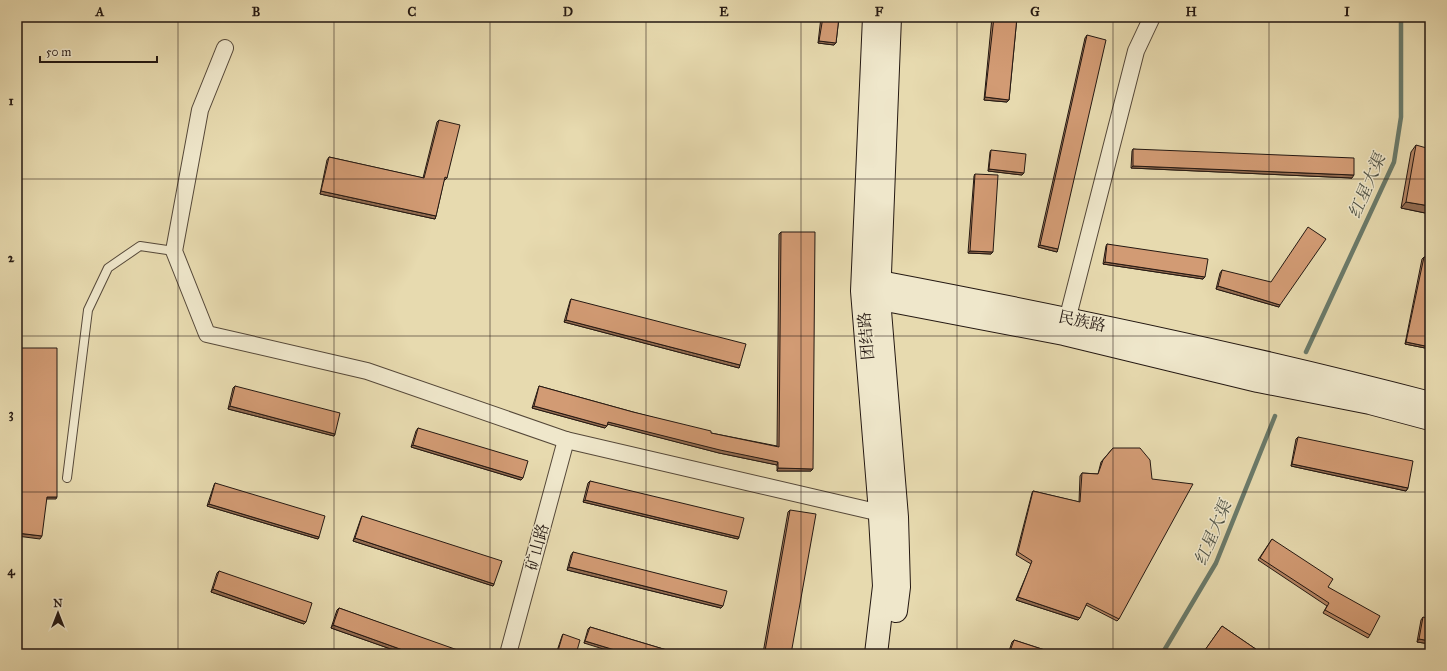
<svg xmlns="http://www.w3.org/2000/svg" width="1447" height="671" viewBox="0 0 1447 671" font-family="'IM FELL Great Primer','Noto Serif SC',serif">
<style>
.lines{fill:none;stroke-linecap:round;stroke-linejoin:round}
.stream{stroke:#6a7a6a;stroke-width:4.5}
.lane-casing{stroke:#554839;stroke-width:10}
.street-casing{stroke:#554839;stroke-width:18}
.secondary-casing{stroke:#241812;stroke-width:24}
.lane{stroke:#efe7cb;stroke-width:8}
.street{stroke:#efe7cb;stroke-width:16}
.secondary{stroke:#efe7cb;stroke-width:22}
.wall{fill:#b58564;stroke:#241812}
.shaded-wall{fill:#936c51;stroke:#241812}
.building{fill:#d29b74;stroke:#241812}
.grid{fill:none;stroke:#241812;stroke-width:1;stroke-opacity:0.55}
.labels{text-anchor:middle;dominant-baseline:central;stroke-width:3;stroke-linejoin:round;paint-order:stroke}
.street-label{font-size:16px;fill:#241812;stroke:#efe7cb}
.water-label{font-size:17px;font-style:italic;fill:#4d5145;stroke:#efe7cb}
.neatline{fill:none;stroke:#241812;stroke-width:1.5}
.grid-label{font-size:13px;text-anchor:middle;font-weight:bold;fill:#241812}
</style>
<rect width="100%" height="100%" fill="#e7daaf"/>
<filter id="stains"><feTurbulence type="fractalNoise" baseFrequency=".005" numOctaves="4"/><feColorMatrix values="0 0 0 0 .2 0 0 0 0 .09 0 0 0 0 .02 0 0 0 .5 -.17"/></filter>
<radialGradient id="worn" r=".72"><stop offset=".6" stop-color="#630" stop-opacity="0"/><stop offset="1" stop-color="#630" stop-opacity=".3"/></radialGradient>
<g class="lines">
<g class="stream">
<path d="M1306,352L1394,162L1401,117V17"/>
<path d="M1162,654L1216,563L1275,416"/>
</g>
<g class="lane-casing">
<path id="lane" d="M67,478L88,310L108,268L140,246L174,251"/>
</g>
<g class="street-casing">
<g id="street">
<path d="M225,48L200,110L174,251L207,334L367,371L566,440L889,515"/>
<path d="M1065,328L1136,51L1152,17"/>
<path d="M508,654L566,440"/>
</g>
</g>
<g class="secondary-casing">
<g id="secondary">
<path d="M874,17L862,291L879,500L884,586L876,654"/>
<path d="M890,17L879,299L897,517L899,587L896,611"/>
<path d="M865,277L880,282C1064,317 1248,355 1430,403"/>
<path d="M865,296L1064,334L1258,381L1370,403L1430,419"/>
</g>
</g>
<use href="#lane" class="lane"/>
<use href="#street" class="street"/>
<use href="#secondary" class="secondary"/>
</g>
<g class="wall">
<path d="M821,17H839L836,43L834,45L818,43Z"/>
<path d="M992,17H1017L1009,100L1007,102L984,100Z"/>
<path d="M1087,35L1057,252L1038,247L1085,38Z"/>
<path d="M439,120L447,178L445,180H444L436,216L435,219L320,194L327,160L329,157L423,178L437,122Z"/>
<path d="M1416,145L1430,214L1401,208L1411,152Z"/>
<path d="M1133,149L1352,178L1131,168L1132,151Z"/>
<path d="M991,150L1024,173L1022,175L988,171L990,152Z"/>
<path d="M975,174L991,254L968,253L974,176Z"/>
<path d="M781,232L811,471H777V465L719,453L608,424L605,428L532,408L538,389L539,386L633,412L711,433L777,446L779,234Z"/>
<path d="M1107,244L1203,279L1103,264L1106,246Z"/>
<path d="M1424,257L1430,258V349L1405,344L1422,259Z"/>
<path d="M1222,270L1279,307L1216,289L1220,273Z"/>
<path d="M571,299L740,365L739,368L564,322L570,301Z"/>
<path d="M235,386L335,434L334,436L228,409L233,388Z"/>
<path d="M418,428L523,478L521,480L411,447L416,431Z"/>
<path d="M1298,437L1408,488L1406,491L1291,466L1296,439Z"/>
<path d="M1113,448L1119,619L1117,621L1086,605L1078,620L1016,600L1031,564L1016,555L1032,493L1033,491L1079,502L1080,476L1082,473L1098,474L1101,462Z"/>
<path d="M590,481L739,537L738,539L583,502L588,483Z"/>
<path d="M215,483L319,537L318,539L207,506L214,485Z"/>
<path d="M790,510L791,654L763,653L788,512Z"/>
<path d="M362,516L494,584L493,586L353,541L361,518Z"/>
<path d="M1272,539L1328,587L1370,635L1368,638L1323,613L1327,606L1258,560Z"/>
<path d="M573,552L721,608L567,570L571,555Z"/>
<path d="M219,571L304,624L211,592L217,573Z"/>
<path d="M339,608L466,654H405L331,628L337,610Z"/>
<path d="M1423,617L1430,644L1417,642L1421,620Z"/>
<path d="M1222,626L1263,654H1205L1203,653Z"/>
<path d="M590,627L680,654L584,643L588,629Z"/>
<path d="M563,634L576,654H556L562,636Z"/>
<path d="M1014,640L1057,654H1008L1012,642Z"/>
</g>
<g class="shaded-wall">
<path d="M819,41L836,43L834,45L818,43Z"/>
<path d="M985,97L1009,100L1007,102L984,100Z"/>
<path d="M1133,166L1354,175L1352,178L1131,168Z"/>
<path d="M989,169L1024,173L1022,175L988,171Z"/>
<path d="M321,191L436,216L435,219L320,194Z"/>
<path d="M1406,202L1430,206V214L1401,208Z"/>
<path d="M1040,245L1058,249L1057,252L1038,247Z"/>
<path d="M970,251L993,252L991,254L968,253Z"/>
<path d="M1105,262L1205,277L1203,279L1103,264Z"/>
<path d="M1218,286L1280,305L1279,307L1216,289Z"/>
<path d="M566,320L740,365L739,368L564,322Z"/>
<path d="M1406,342L1430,347V349L1405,344Z"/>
<path d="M230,406L335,434L334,436L228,409Z"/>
<path d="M534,406L607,426L605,428L532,408Z"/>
<path d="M608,422L778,462L777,465L719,453L607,424Z"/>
<path d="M413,445L523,478L521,480L411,447Z"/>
<path d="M1292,464L1408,488L1406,491L1291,466Z"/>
<path d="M778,468L813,469L811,471H777Z"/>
<path d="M47,497H57L56,499H45Z"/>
<path d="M585,500L739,537L738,539L583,502Z"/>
<path d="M209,504L319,537L318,539L207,506Z"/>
<path d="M17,533L42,536L40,539L17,536Z"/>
<path d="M355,538L494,584L493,586L353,541Z"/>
<path d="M569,567L723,606L721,608L567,570Z"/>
<path d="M213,589L306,622L304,624L211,592Z"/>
<path d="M1018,597L1080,618L1078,620L1016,600Z"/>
<path d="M333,625L414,654H405L331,628Z"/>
<path d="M1419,639L1430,641V644L1417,642Z"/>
<path d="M585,641L628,654H619L584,643Z"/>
<path d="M765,651L784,654H769L763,653Z"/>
</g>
<g class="building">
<path d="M823,17H839L836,43L819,41Z"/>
<path d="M994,17H1017L1009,100L985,97Z"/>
<path d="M1087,35L1106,40L1058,249L1040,245Z"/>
<path d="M439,120L460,125L447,178L445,177L436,216L321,191L329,157L424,178Z"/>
<path d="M1416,145L1430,149V206L1406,202Z"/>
<path d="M1133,149L1354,158V175L1133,166Z"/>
<path d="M991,150L1026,154L1024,173L989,169Z"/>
<path d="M975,174L998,175L993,252L970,251Z"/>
<path d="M1308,227L1326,239L1280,305L1218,286L1222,270L1271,282Z"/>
<path d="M781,232H815L813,469L778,468V462L720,450L608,422L607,426L534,406L539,386L633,412L711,431V433L779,447Z"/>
<path d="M1107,244L1208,259L1205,277L1105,262Z"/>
<path d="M1424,257L1430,258V347L1406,342Z"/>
<path d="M571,299L746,344L740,365L566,320Z"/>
<path d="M17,348H57V497H47L42,536L17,533V508L18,497H17Z"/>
<path d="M235,386L340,413L335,434L230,406Z"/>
<path d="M418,428L528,461L523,478L413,445Z"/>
<path d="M1298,437L1413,461L1408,488L1292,464Z"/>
<path d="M1113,448H1140L1150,460L1152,479L1193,484L1119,619L1087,603L1080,618L1018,597L1032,561L1018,552L1033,491L1080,502L1082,473L1098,474L1103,460Z"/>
<path d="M590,481L744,518L739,537L585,500Z"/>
<path d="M215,483L325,516L319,537L209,504Z"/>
<path d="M790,510L816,514L791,654H784L765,651Z"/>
<path d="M362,516L502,561L494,584L355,538Z"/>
<path d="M1272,539L1333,579L1328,587L1380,616L1370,635L1325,610L1329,603L1260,558Z"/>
<path d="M573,552L727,591L723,606L569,567Z"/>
<path d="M219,571L312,603L306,622L213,589Z"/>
<path d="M339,608L466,653V654H414L333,625Z"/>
<path d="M1423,617L1430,619V641L1419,639Z"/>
<path d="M1222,626L1263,654H1210L1205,650Z"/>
<path d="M590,627L680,654H628L585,641Z"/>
<path d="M563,634L580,640L576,654H557Z"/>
<path d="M1014,640L1057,654H1009Z"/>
</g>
<path class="grid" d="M178,17V654M334,17V654M490,17V654M646,17V654M801,17V654M957,17V654M1113,17V654M1269,17V654M17,179H1430M17,336H1430M17,492H1430"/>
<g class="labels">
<g class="street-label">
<text transform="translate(1082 321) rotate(12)">民族路</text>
<text transform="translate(866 336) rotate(-95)">团结路</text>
<text transform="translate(537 547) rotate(-75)">矿山路</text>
</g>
<g class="water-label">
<text transform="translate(1367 186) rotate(-67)">红星大渠</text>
<text transform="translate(1213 533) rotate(-67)">红星大渠</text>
</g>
</g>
<rect width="1447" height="671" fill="none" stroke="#e7daaf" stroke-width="44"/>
<g transform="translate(58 613)" stroke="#efe7cb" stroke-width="3" paint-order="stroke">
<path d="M0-3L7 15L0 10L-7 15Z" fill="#241812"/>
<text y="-6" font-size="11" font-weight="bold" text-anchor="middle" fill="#241812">N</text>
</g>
<path d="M40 56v6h117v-6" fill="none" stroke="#241812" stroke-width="2"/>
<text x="46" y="56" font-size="12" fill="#241812" stroke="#efe7cb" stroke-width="3" paint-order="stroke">50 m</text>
<rect x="22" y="22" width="1403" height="627" class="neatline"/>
<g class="grid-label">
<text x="100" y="16">A</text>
<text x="256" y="16">B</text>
<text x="412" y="16">C</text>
<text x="568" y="16">D</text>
<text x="724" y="16">E</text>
<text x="879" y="16">F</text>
<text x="1035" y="16">G</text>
<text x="1191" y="16">H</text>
<text x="1347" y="16">I</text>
<text x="11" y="105">1</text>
<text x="11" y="262">2</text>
<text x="11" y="418">3</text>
<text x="11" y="575">4</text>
</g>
<rect width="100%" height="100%" filter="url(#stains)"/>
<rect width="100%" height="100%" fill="url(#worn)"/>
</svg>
